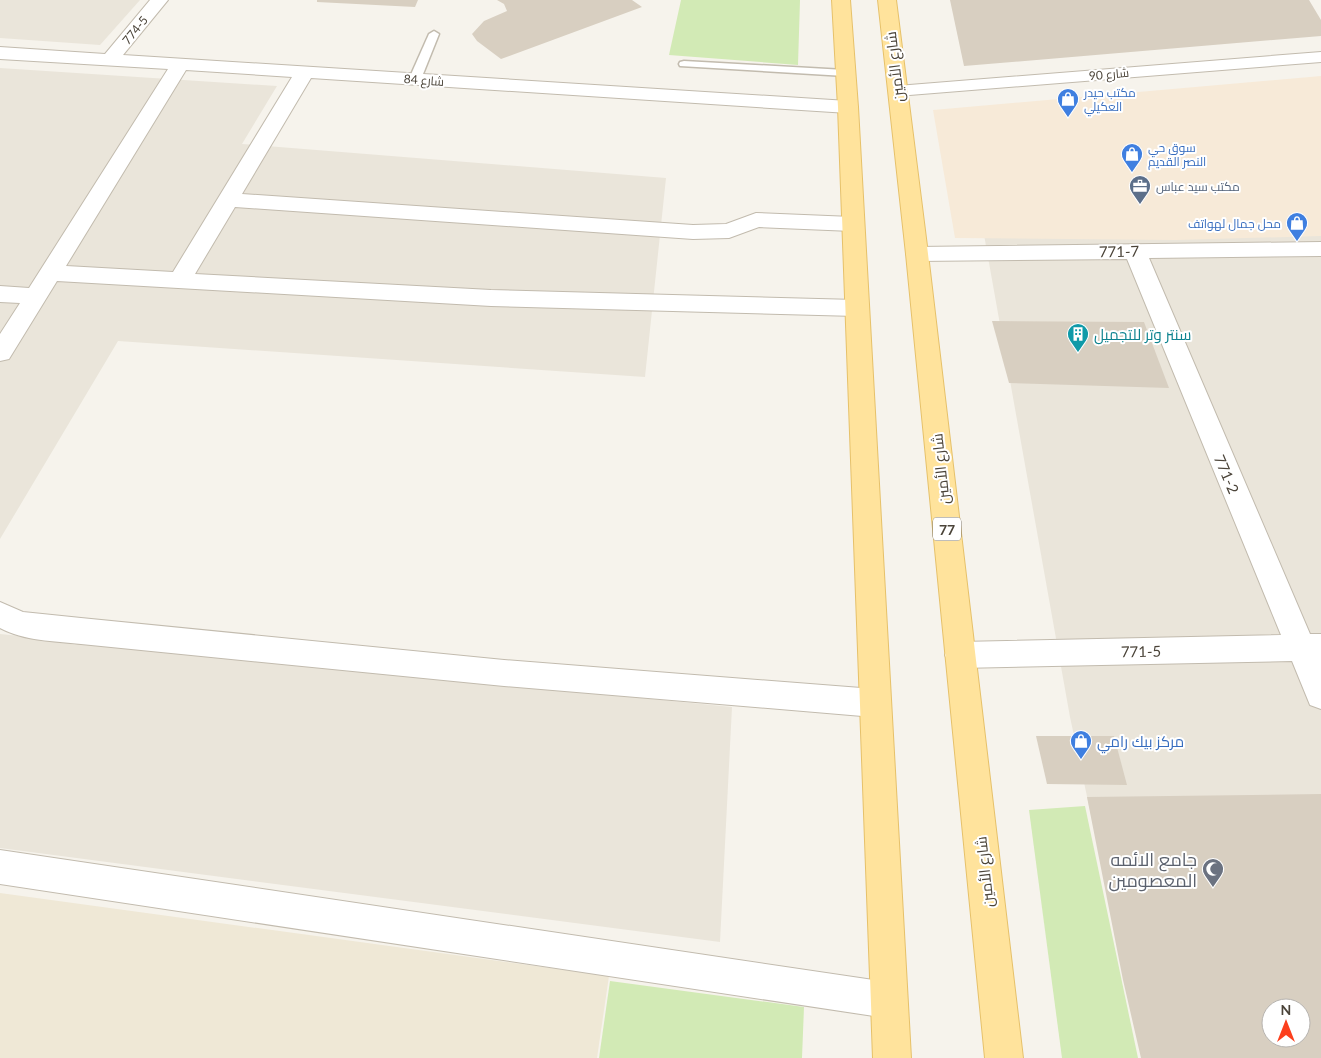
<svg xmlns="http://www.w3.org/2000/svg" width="1321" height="1058" viewBox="0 0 1321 1058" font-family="Lato,Cairo,sans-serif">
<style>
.residential{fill:#eae5da;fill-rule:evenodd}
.commercial{fill:#f7ead8}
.education{fill:#efe8d6}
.green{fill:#d2eab5}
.building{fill:#d8cfc1;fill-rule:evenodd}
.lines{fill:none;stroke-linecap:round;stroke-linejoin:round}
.service-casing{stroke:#c2bbae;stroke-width:3}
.pedestrian-casing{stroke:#c2bbae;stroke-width:2}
.minor-casing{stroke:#c2bbae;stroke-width:2}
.primary-casing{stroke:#e6c16a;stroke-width:2}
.service{fill:#fff;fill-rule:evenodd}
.pedestrian{fill:#fff;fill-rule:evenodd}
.minor{fill:#fff;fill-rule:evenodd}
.primary{fill:#ffe39c;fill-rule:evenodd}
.labels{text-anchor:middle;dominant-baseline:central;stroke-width:4;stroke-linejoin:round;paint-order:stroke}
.far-street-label{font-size:12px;fill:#4b4439;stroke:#fff}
.far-shop-label{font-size:12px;fill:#366cbe;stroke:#fff;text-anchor:start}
.far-service-label{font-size:12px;fill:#4e5e75;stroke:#fff;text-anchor:start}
.shield{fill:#fff;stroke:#817c74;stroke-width:1}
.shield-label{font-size:14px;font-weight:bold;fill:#4b4439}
.street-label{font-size:15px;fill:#4b4439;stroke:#fff}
.culture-label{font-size:15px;fill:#0d838f;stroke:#fff;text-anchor:start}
.shop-label{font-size:15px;fill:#366cbe;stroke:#fff;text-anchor:start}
.near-worship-label{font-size:18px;fill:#5b616d;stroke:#fff;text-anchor:end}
</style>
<rect width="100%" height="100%" fill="#f6f3ec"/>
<g class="residential">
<path d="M0,0H140L100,45L0,38Z"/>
<path d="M0,68L277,86L242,144L666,178L645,377L118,341L0,539Z"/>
<path d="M1321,84V1058H1143L1070,717L963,117ZM1271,1008H1301V1038H1271Z"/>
<path d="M0,634L732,707L720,942L0,848Z"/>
</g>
<path class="commercial" d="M1321,76V236L1176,240L955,238L933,110Z"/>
<path class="education" d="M0,893L609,976L597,1058H0Z"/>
<g class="green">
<path d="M681,0H800L798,65L669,55Z"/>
<path d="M1085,806L1138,1058H1062L1029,810Z"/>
<path d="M610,981L804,1007L802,1058H599Z"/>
</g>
<g class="building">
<path d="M317,0H418L415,7L317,2Z"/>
<path d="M497,0H632L642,7L501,59L477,41L472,34L484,21L507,11L504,4Z"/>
<path d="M950,0H1309L1321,20V36L964,66Z"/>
<path d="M992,321L1144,322L1169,388L1009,383Z"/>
<path d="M1036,736H1114L1127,785L1047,784Z"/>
<path d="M1321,794V1058H1141L1123,980L1087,797ZM1271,1008H1301V1038H1271Z"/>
</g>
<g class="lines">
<g class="service-casing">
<g id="service">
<path d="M434,31L439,34L421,79L419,81H411L409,79L429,34Z"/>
<path d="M684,61L845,70L851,73L845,76L680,66L679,64L680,62Z"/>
</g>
</g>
<g class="pedestrian-casing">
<path id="pedestrian" d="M1321,52V62L897,96L891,94L889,91L891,88L897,86Z"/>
</g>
<g class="minor-casing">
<g id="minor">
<path d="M150,0H168L123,55L848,101L855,103L858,107L855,111L848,113L311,78L242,194L693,225L726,224L756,213L852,217L860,219L863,224L860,229L852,231L759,227L729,238L693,239L235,207L195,274L491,290L856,300L864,302L868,308L864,314L856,316L491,306L57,281L9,359L0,361V334L20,303L0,302V286L29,288L168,69L0,59V47L105,54ZM186,70L292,77L173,272L66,266Z"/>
<path d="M1321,242V256L1149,258L1310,634H1321V709L1310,705L1292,661L960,668L949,664L945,655L949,646L960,642L1281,635L1127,259L917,261L909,259L906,254L909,249L917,247Z"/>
<path d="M0,602L23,612L81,618L504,660L874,689L885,693L889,703L885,713L874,717L504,686L81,644C54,641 24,641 0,628Z"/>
<path d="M0,850L887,982L900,987L905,1000L900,1013L887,1018L0,884Z"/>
</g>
</g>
<g class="primary-casing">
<g id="primary">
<path d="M832,0H850L858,107L911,1058H873L838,107Z"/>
<path d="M878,0H896L928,254L1023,1058H985L906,254Z"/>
</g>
</g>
<use href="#service" class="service"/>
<use href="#pedestrian" class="pedestrian"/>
<use href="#minor" class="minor"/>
<use href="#primary" class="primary"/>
</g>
<defs>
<g id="shop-pin" transform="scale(1.125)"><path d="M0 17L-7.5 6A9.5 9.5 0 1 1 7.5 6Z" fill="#3f7fe0" stroke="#fff"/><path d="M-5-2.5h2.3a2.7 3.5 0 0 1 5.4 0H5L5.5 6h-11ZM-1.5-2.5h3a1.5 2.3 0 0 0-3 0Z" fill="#fff"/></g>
<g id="office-pin" transform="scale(1.125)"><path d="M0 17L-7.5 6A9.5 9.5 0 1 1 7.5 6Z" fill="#5c6f8a" stroke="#fff"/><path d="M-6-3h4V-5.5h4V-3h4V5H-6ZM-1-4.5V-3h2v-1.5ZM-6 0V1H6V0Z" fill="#fff"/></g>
<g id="building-pin" transform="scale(1.125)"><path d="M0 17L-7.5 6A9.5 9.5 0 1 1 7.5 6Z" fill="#0f9aa8" stroke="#fff"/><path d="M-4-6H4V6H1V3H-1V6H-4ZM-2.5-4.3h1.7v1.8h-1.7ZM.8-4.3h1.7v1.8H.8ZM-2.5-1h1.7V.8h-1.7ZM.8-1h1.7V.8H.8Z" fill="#fff"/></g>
<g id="mosque-pin" transform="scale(1.125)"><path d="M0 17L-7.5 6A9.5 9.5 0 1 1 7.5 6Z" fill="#6b7280" stroke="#fff"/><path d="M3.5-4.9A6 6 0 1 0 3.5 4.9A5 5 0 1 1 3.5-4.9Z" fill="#fff"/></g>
</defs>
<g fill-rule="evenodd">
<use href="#shop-pin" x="1068" y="99"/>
<use href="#shop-pin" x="1132" y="154"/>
<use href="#office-pin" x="1140" y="186"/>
<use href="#shop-pin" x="1297" y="223"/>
<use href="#building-pin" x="1078" y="334"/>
<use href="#shop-pin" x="1081" y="741"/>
<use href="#mosque-pin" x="1213" y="869"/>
</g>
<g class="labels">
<g class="far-street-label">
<text transform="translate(135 30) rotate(-51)">774-5</text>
<text transform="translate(1109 74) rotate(-5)">شارع 90</text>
<text transform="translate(424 80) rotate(4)">شارع 84</text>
</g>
<g class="far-shop-label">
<text x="1084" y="92">مكتب حيدر<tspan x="1084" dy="14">العكيلي</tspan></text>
<text x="1148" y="147">سوق حي<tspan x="1148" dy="14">النصر القديم</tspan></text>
<text x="1281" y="223" text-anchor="end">محل جمال لهواتف</text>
</g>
<g class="far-service-label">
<text x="1156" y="186">مكتب سيد عباس</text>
</g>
<rect class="shield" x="933" y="517.5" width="28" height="23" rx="4"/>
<g class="shield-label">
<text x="947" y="529">77</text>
</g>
<g class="street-label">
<text transform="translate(894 67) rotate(-97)">شارع الأمين</text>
<text transform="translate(1119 251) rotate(-1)">771-7</text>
<text transform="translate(940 469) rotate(-96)">شارع الأمين</text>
<text transform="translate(1227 474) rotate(67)">771-2</text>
<text transform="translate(1141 651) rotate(-1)">771-5</text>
<text transform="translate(984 872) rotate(-96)">شارع الأمين</text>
</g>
<g class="culture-label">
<text x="1094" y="334">سنتر وتر للتجميل</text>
</g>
<g class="shop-label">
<text x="1097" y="741">مركز بيك رامي</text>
</g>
<g class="near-worship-label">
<text x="1197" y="859">جامع الائمه<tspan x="1197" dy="21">المعصومين</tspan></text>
</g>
</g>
<g transform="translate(1286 1023)"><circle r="24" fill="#ffffff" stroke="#b7b4b0"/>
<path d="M0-4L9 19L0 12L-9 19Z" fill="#fc3f1d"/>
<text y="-8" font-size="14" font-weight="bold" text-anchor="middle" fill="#4b4439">N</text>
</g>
</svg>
